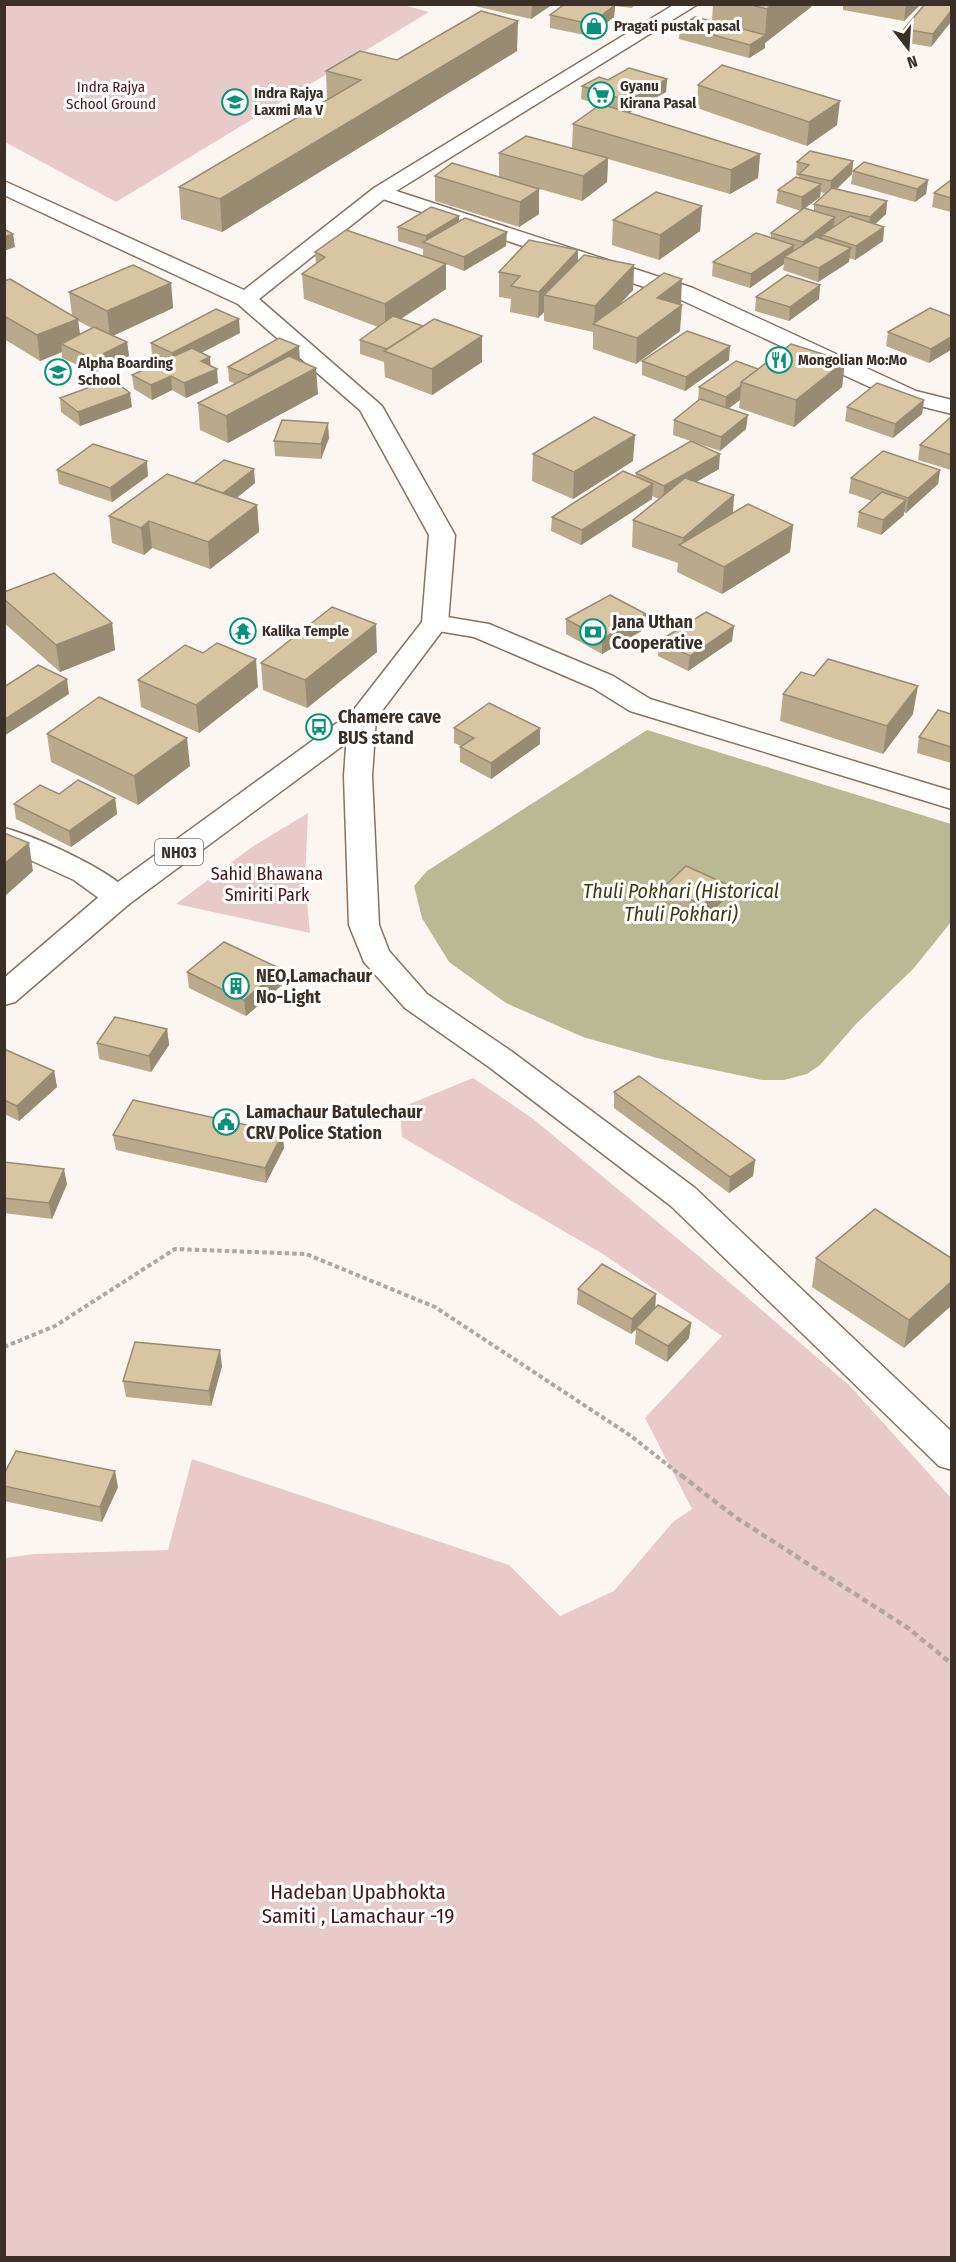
<svg xmlns="http://www.w3.org/2000/svg" width="956" height="2262" viewBox="0 0 956 2262" font-family="'Fira Sans Condensed',sans-serif">
<style>
.green{fill:#e8cacb}
.water{fill:#b9b993}
.lines{fill:none;stroke-linecap:round;stroke-linejoin:round}
.street-casing{stroke:#8a725e;stroke-width:3}
.primary-casing{stroke:#8a725e;stroke-width:3}
.path-far1{stroke:#afa7a1;stroke-width:4;stroke-dasharray:4.5 3;stroke-linecap:butt}
.path{stroke:#afa7a1;stroke-width:4.5;stroke-dasharray:6 4;stroke-linecap:butt}
.street{fill:#fff;fill-rule:evenodd}
.primary{fill:#fff;fill-rule:evenodd}
.wall{fill:#baaa8c;fill-rule:evenodd}
.shaded-wall{fill:#978b72}
.building{fill:#d8c6a3;stroke:#978b72;stroke-width:1.5}
.labels{text-anchor:middle;dominant-baseline:central;stroke-width:6;stroke-linejoin:round;paint-order:stroke}
.far-poi-label{font-size:15px;font-weight:bold;fill:#3b3028;stroke:#fff;text-anchor:start}
.far-park-label{font-size:15px;fill:#49131b;stroke:#fff}
.shield{fill:#fff;stroke:#766e68;stroke-width:1.5}
.shield-label{font-size:16px;font-weight:bold;fill:#3b3028}
.poi-label{font-size:18px;font-weight:bold;fill:#3b3028;stroke:#fff;text-anchor:start}
.park-label{font-size:18px;fill:#49131b;stroke:#fff}
.water-label{font-size:20px;font-style:italic;fill:#3c3a0b;stroke:#fff}
.near-park-label{font-size:21px;fill:#49131b;stroke:#fff}
</style>
<rect width="100%" height="100%" fill="#fbf6f1"/>
<g class="green">
<path d="M400,4L429,12L116,202L5,142L4,5Z"/>
<path d="M308,813L305,881L310,933L176,904L252,847Z"/>
<path d="M473,1078L532,1118L701,1258L849,1385L951,1498V2257H5V1558L34,1554L168,1550L192,1459L509,1565L560,1616L614,1591L673,1522L692,1509L645,1418L722,1336L603,1254L402,1137L400,1108Z"/>
</g>
<path class="water" d="M647,730L951,824V922L914,968L856,1024L820,1065L807,1074L784,1080H762L657,1058L583,1037L506,1003L449,962L422,918L414,886L427,871Z"/>
<g class="lines">
<g class="street-casing">
<g id="street">
<path d="M381,186L693,288L916,391L952,400V414L900,401L677,298L374,196L371,192L374,188Z"/>
<path d="M435,615L489,624L613,676L650,699L952,791V809L630,711L593,688L474,637L426,629L422,623L426,617Z"/>
<path d="M362,710L372,712L376,718L372,776L379,925L389,951L427,994L511,1051L695,1188L952,1432V1470L939,1466L671,1206L489,1067L405,1008L364,962L349,925L344,776L348,718L352,712Z"/>
<path d="M4,828C35,836 117,872 133,897L129,904L118,907L107,904L74,880L4,848Z"/>
</g>
</g>
<g class="primary-casing">
<path id="primary" d="M675,4H698L388,196L259,299L382,406L455,535L448,623L372,724L129,904L15,1002L4,1005V978L107,890L352,712L422,622L429,535L360,410L238,304L4,195V181L244,290L374,188Z"/>
</g>
<path class="path-far1" d="M4,1347L55,1326L175,1249L306,1254L435,1307L631,1436L683,1477"/>
<path class="path" d="M681,1475L735,1517L908,1628L952,1664"/>
<use href="#street" class="street"/>
<use href="#primary" class="primary"/>
</g>
<g class="wall">
<path d="M475,4H553L531,19L475,6Z"/>
<path d="M565,4H635L632,8L615,6L614,17L590,36L550,28V15Z"/>
<path d="M713,4H812L811,7L765,43V48L749,58L679,39L680,26L712,21Z"/>
<path d="M843,4H921L904,21L843,10Z"/>
<path d="M951,4L931,47L903,42L904,29Z"/>
<path d="M517,51L222,232L181,219L179,187L327,100L326,71Z"/>
<path d="M667,79L666,92L628,113L760,154L758,178L730,194L608,159L607,182L582,201L515,182L539,214L519,227L435,201V176L499,177V153L572,148L573,124L600,105L581,99L582,86L608,80Z"/>
<path d="M698,85L837,125L807,146L697,108Z"/>
<path d="M853,161L852,174L837,189L887,201L886,214L875,224L884,227L883,241L855,260L849,258V262L818,282L783,270L784,264L750,288L712,276L713,262L771,237V233L801,211L776,203L778,190L799,177V176L796,175L797,162ZM821,192L826,194L814,204V211L805,208L820,197Z"/>
<path d="M853,171L928,180L926,194L915,202L851,184Z"/>
<path d="M951,180V212L932,207L934,193Z"/>
<path d="M702,206L700,231L659,260L612,245L613,220Z"/>
<path d="M459,222L506,246L464,271L446,264V289L401,319L482,362L432,395L385,377L384,362L360,354V340L378,327L304,299L302,274L316,264L315,252L423,256V249L398,241V227Z"/>
<path d="M578,250V261L634,265L633,290L618,306L681,304L680,305V331L636,364L593,349V332L544,321V312L538,318L510,312L511,299L499,297V272Z"/>
<path d="M4,281L72,315L69,292L171,283L173,308L113,336L127,342L129,356L95,373L62,358V352L40,361L4,339ZM78,321L92,328L80,334Z"/>
<path d="M820,285L819,299L789,321L755,311L756,297Z"/>
<path d="M951,316L929,363L886,346L888,332Z"/>
<path d="M240,333L201,352L210,357V366L218,383L186,398L172,390L152,400L134,389L132,375L162,361L152,357L151,343Z"/>
<path d="M299,360L318,394L228,443L200,430L198,403L235,384L229,381L228,367L300,360Z"/>
<path d="M729,360L685,391L642,375V361Z"/>
<path d="M845,361L842,387L794,427L739,408L740,400L728,409L746,429L720,451L673,435L674,420L698,401L699,387L758,369Z"/>
<path d="M60,398L132,407L80,426L61,412Z"/>
<path d="M924,400L922,414L893,438L845,421L847,407Z"/>
<path d="M951,417V470L918,460L920,445Z"/>
<path d="M329,438L321,459L275,456L274,441Z"/>
<path d="M533,454L633,461L573,499L532,481Z"/>
<path d="M719,469L696,482L734,495L733,513L793,525L790,552L722,594L677,572L678,563L632,547L633,520L659,499L652,496V499L581,545L551,531L552,517L636,477V473Z"/>
<path d="M57,470L148,476L112,502L59,484Z"/>
<path d="M940,470L938,484L906,513L904,512V515L881,535L857,527L859,512L872,501L849,493L851,478Z"/>
<path d="M194,483H255L237,498L257,505L259,532L210,569L152,548L144,555L112,543L109,516Z"/>
<path d="M4,592L112,623L115,650L60,672L4,623Z"/>
<path d="M566,619L645,629L602,654L566,634Z"/>
<path d="M659,641H732L688,671L658,656Z"/>
<path d="M377,652L307,708L263,690L261,663Z"/>
<path d="M138,680L258,687L199,733L141,707Z"/>
<path d="M783,694L913,714L883,754L780,721Z"/>
<path d="M951,714V763L917,753L919,737Z"/>
<path d="M454,728L540,744L491,779L460,762V747L461,746L454,743Z"/>
<path d="M47,734L190,766L138,805L51,762Z"/>
<path d="M115,798L117,814L71,847L16,819L14,804Z"/>
<path d="M726,884L724,900L702,921L662,903L663,888Z"/>
<path d="M281,969L282,985L246,1016L189,988L187,972Z"/>
<path d="M167,1029L169,1045L151,1072L99,1059L97,1043Z"/>
<path d="M4,1049L54,1071L57,1087L19,1121L4,1114Z"/>
<path d="M614,1092L755,1160L753,1176L729,1193L614,1108Z"/>
<path d="M113,1135L284,1148L266,1183L116,1150Z"/>
<path d="M4,1162L67,1184L52,1219L4,1213Z"/>
<path d="M816,1258H951L904,1348L812,1287Z"/>
<path d="M578,1289L656,1294L655,1309L691,1323L689,1338L667,1362L635,1344L636,1330L631,1334L577,1304Z"/>
<path d="M222,1366L211,1406L126,1397L123,1381Z"/>
<path d="M4,1474L118,1487L102,1522L4,1501Z"/>
</g>
<g class="shaded-wall">
<path d="M534,4H553L531,19L532,6Z"/>
<path d="M772,4H812L811,7L765,43V48L749,58L750,45L765,36L767,9Z"/>
<path d="M906,4H921L904,21Z"/>
<path d="M615,5L614,17L590,36V24Z"/>
<path d="M951,11V22L931,47L933,34Z"/>
<path d="M518,21L517,51L222,232L220,199Z"/>
<path d="M667,79L666,92L627,114L628,101Z"/>
<path d="M840,101L837,125L807,146L809,122Z"/>
<path d="M760,154L758,178L730,194L731,170Z"/>
<path d="M608,158L607,182L582,201L583,176Z"/>
<path d="M853,161L852,174L830,195L831,181Z"/>
<path d="M928,180L926,194L915,202L917,189Z"/>
<path d="M821,184L820,197L801,211L802,197Z"/>
<path d="M539,189V214L519,227L520,202Z"/>
<path d="M887,201L886,214L868,231L870,217Z"/>
<path d="M702,206L700,231L659,260L660,235Z"/>
<path d="M459,216V229L426,243V236Z"/>
<path d="M835,217L833,231L822,235V240L802,256L803,242Z"/>
<path d="M884,227L883,241L855,260L856,246Z"/>
<path d="M507,232L506,246L464,271V257Z"/>
<path d="M13,234L15,247L4,251V237Z"/>
<path d="M794,245L792,258L784,257V264L750,288L751,274Z"/>
<path d="M851,248L849,262L818,282L819,268Z"/>
<path d="M578,250L577,275L544,295V312L538,318L539,292Z"/>
<path d="M446,264V289L385,329V304Z"/>
<path d="M634,265L633,290L600,326L594,324L595,306Z"/>
<path d="M682,279L681,304L656,323L657,298Z"/>
<path d="M171,283L173,308L110,337L107,311Z"/>
<path d="M820,285L819,299L789,321L790,307Z"/>
<path d="M682,305L680,331L636,364L637,338Z"/>
<path d="M78,319L81,344H61L62,352L40,361L37,335Z"/>
<path d="M239,319L240,333L174,367L172,353Z"/>
<path d="M482,336V362L432,395V369Z"/>
<path d="M951,337V350L929,363L931,349Z"/>
<path d="M127,342L129,356L95,373L93,359Z"/>
<path d="M299,346L300,360L249,389L248,375Z"/>
<path d="M730,346L729,360L685,391L686,377Z"/>
<path d="M210,357L211,371L201,361Z"/>
<path d="M845,361L842,387L794,427L796,400Z"/>
<path d="M316,368L318,394L228,443L226,416Z"/>
<path d="M217,369L218,383L186,398L184,383Z"/>
<path d="M171,376L172,390L152,400L151,385Z"/>
<path d="M741,386L740,400L725,411L726,397Z"/>
<path d="M130,393L132,407L80,426L78,412Z"/>
<path d="M924,400L922,414L893,438L895,424Z"/>
<path d="M748,415L746,429L720,451L721,437Z"/>
<path d="M328,423L329,438L321,459V444Z"/>
<path d="M635,435L633,461L573,499L574,472Z"/>
<path d="M720,454L719,469L663,501L664,486Z"/>
<path d="M147,461L148,476L112,502L110,488Z"/>
<path d="M254,469L255,483L221,510L220,496Z"/>
<path d="M940,470L938,484L906,513L908,498Z"/>
<path d="M653,484L652,499L581,545L582,530Z"/>
<path d="M734,495L732,522L682,546L683,538Z"/>
<path d="M906,500L904,515L881,535L883,520Z"/>
<path d="M257,505L259,532L210,569L208,542Z"/>
<path d="M149,521L152,548L144,555L141,528Z"/>
<path d="M793,525L790,552L722,594L724,567Z"/>
<path d="M646,614L645,629L602,654V639Z"/>
<path d="M112,623L115,650L60,672L56,645Z"/>
<path d="M376,624L377,652L307,708L305,680Z"/>
<path d="M734,626L732,641L688,671L690,656Z"/>
<path d="M256,659L258,687L199,733L196,705Z"/>
<path d="M67,679L69,694L4,736V720Z"/>
<path d="M918,686L913,714L883,754L887,726Z"/>
<path d="M540,728V744L491,779V763Z"/>
<path d="M187,738L190,766L138,805L134,776Z"/>
<path d="M115,798L117,814L71,847L69,831Z"/>
<path d="M29,843L33,871L4,897V864Z"/>
<path d="M726,884L724,900L702,921L703,905Z"/>
<path d="M281,969L282,985L246,1016L244,1000Z"/>
<path d="M167,1029L169,1045L151,1072L149,1056Z"/>
<path d="M54,1071L57,1087L19,1121L17,1106Z"/>
<path d="M283,1133L284,1148L266,1183L265,1168Z"/>
<path d="M755,1160L753,1176L729,1193L730,1177Z"/>
<path d="M64,1169L67,1184L52,1219L49,1203Z"/>
<path d="M951,1282V1306L904,1348L909,1320Z"/>
<path d="M656,1294L655,1309L631,1334L632,1319Z"/>
<path d="M691,1323L689,1338L667,1362L668,1346Z"/>
<path d="M220,1350L222,1366L211,1406L209,1391Z"/>
<path d="M115,1471L118,1487L102,1522L100,1507Z"/>
</g>
<g class="building">
<path d="M565,4H612L615,5L590,24L550,15Z"/>
<path d="M747,4H772L767,9Z"/>
<path d="M925,4H951V11L933,34L904,29Z"/>
<path d="M481,11L518,21L220,199L179,187L361,80L326,71L360,51L397,60Z"/>
<path d="M695,17L766,35L750,45L680,26Z"/>
<path d="M722,65L840,101L809,122L698,85Z"/>
<path d="M629,68L667,79L628,101L582,86L599,77L608,80Z"/>
<path d="M601,104L760,154L731,170L573,124Z"/>
<path d="M526,136L608,158L583,176L499,153Z"/>
<path d="M810,151L853,161L831,181L799,174L809,165L797,162Z"/>
<path d="M864,162L928,180L917,189L853,171Z"/>
<path d="M452,163L539,189L520,202L435,176Z"/>
<path d="M796,177L821,184L802,197L778,190Z"/>
<path d="M951,180V198L934,193Z"/>
<path d="M832,188L887,201L870,217L814,204Z"/>
<path d="M656,192L702,206L660,235L613,220Z"/>
<path d="M431,207L459,216L426,236L398,227Z"/>
<path d="M804,208L835,217L803,242L771,233Z"/>
<path d="M850,216L884,227L856,246L822,235Z"/>
<path d="M465,218L507,232L464,257L423,242Z"/>
<path d="M4,229L13,234L4,237Z"/>
<path d="M346,230L446,264L385,304L302,274L325,257L315,252Z"/>
<path d="M756,233L794,245L751,274L713,262Z"/>
<path d="M816,237L851,248L819,268L784,257Z"/>
<path d="M529,240L578,250L539,292L511,286L520,276L499,272Z"/>
<path d="M584,255L634,265L595,306L544,295Z"/>
<path d="M133,265L171,283L107,311L69,292Z"/>
<path d="M664,273L682,279L657,298L682,305L637,338L593,324Z"/>
<path d="M787,275L820,285L790,307L756,297Z"/>
<path d="M10,279L78,319L37,335L4,316V281Z"/>
<path d="M930,308L951,316V337L931,349L888,332Z"/>
<path d="M216,309L239,319L172,353L151,343Z"/>
<path d="M393,316L423,326L387,349L360,340Z"/>
<path d="M434,319L482,336L432,369L384,351Z"/>
<path d="M94,327L127,342L93,359L61,344Z"/>
<path d="M687,331L730,346L686,377L642,361Z"/>
<path d="M279,338L299,346L248,375L228,367Z"/>
<path d="M791,344L845,361L796,400L741,382Z"/>
<path d="M192,348L210,357L201,361L217,369L184,383L171,376L151,385L132,375Z"/>
<path d="M289,356L316,368L226,416L198,403Z"/>
<path d="M736,361L758,369L741,382V386L726,397L699,387Z"/>
<path d="M112,379L130,393L78,412L60,398Z"/>
<path d="M877,383L924,400L895,424L847,407Z"/>
<path d="M700,399L748,415L721,437L674,420Z"/>
<path d="M594,417L635,435L574,472L533,454Z"/>
<path d="M951,417V455L920,445Z"/>
<path d="M282,420L328,423L321,444L274,441Z"/>
<path d="M691,441L720,454L664,486L636,473Z"/>
<path d="M93,444L147,461L110,488L57,470Z"/>
<path d="M883,451L940,470L908,498L851,478Z"/>
<path d="M224,460L254,469L223,493L194,483Z"/>
<path d="M623,471L653,484L582,530L552,517Z"/>
<path d="M167,474L257,505L208,542L149,521L141,528L109,516Z"/>
<path d="M685,478L734,495L683,538L633,520Z"/>
<path d="M882,492L906,500L883,520L859,512Z"/>
<path d="M748,504L793,525L724,567L679,545Z"/>
<path d="M54,573L112,623L56,645L4,599V592Z"/>
<path d="M610,595L646,614L602,639L566,619Z"/>
<path d="M332,607L376,624L305,680L261,663Z"/>
<path d="M706,612L734,626L690,656L659,641Z"/>
<path d="M217,643L256,659L196,705L138,680L185,645L203,653Z"/>
<path d="M828,659L918,686L887,726L783,694L801,672L814,676Z"/>
<path d="M38,665L67,679L4,720V687Z"/>
<path d="M99,697L187,738L134,776L47,734Z"/>
<path d="M489,703L540,728L491,763L460,747L474,738L454,728Z"/>
<path d="M938,710L951,714V747L919,737Z"/>
<path d="M78,780L115,798L69,831L14,804L40,785L59,794Z"/>
<path d="M4,833L29,843L4,864Z"/>
<path d="M686,866L726,884L703,905L663,888Z"/>
<path d="M224,942L281,969L244,1000L187,972Z"/>
<path d="M115,1017L167,1029L149,1056L97,1043Z"/>
<path d="M4,1049L54,1071L17,1106L4,1100Z"/>
<path d="M639,1076L755,1160L730,1177L614,1092Z"/>
<path d="M133,1100L283,1133L265,1168L113,1135Z"/>
<path d="M4,1162L64,1169L49,1203L4,1198Z"/>
<path d="M875,1209L951,1258V1282L909,1320L816,1258Z"/>
<path d="M602,1264L656,1294L632,1319L578,1289Z"/>
<path d="M658,1305L691,1323L668,1346L636,1328Z"/>
<path d="M135,1342L220,1350L209,1391L123,1381Z"/>
<path d="M16,1451L115,1471L100,1507L4,1486V1474Z"/>
</g>
<defs>
<g id="shop-ring" transform="scale(1.35)"><circle r="9.5" fill="#fff" stroke="#09917a" stroke-width="1.5"/><path d="M-5-2.5h2.3a2.7 3.5 0 0 1 5.4 0H5L5.5 6h-11ZM-1.5-2.5h3a1.5 2.3 0 0 0-3 0Z" fill="#09917a"/></g>
<g id="supermarket-ring" transform="scale(1.35)"><circle r="9.5" fill="#fff" stroke="#09917a" stroke-width="1.5"/><path d="M-6-5.5h2.5l.6 2H6L4.5 2H-2.5L-4.4-4H-6ZM-1.5 3.2a1.3 1.3 0 1 0 .1 0ZM3 3.2a1.3 1.3 0 1 0 .1 0Z" fill="#09917a"/></g>
<g id="school-ring" transform="scale(1.35)"><circle r="9.5" fill="#fff" stroke="#09917a" stroke-width="1.5"/><path d="M0-5L7-2L0 1L-7-2ZM-4 1L0 2.5L4 1V4Q0 6-4 4Z" fill="#09917a"/></g>
<g id="restaurant-ring" transform="scale(1.35)"><circle r="9.5" fill="#fff" stroke="#09917a" stroke-width="1.5"/><path d="M-5-6h1v4h1v-4h1v4h1v-4h1v5L-1.5 .5V6h-2V.5L-5-1ZM5-6V6H3V1.5H1.5Q1.5-4 5-6Z" fill="#09917a"/></g>
<g id="temple-ring" transform="scale(1.35)"><circle r="9.5" fill="#fff" stroke="#09917a" stroke-width="1.5"/><path d="M0-6L5-2H3V0L6.5 2.5H4V6H1.5V3h-3V6H-4V2.5H-6.5L-3 0V-2H-5Z" fill="#09917a"/></g>
<g id="bank-ring" transform="scale(1.35)"><circle r="9.5" fill="#fff" stroke="#09917a" stroke-width="1.5"/><path d="M-6-4H6V4H-6ZM0-2.3a2.3 2.3 0 1 0 0 4.6a2.3 2.3 0 1 0 0-4.6Z" fill="#09917a"/></g>
<g id="bus-ring" transform="scale(1.35)"><circle r="9.5" fill="#fff" stroke="#09917a" stroke-width="1.5"/><path d="M-5-6H5V4H4V6H2V4H-2V6H-4V4H-5ZM-3.5-4V0h7V-4ZM-3.5 1.2v1.5H-2V1.2ZM2 1.2v1.5H3.5V1.2Z" fill="#09917a"/></g>
<g id="building-ring" transform="scale(1.35)"><circle r="9.5" fill="#fff" stroke="#09917a" stroke-width="1.5"/><path d="M-4-6H4V6H1V3H-1V6H-4ZM-2.5-4.3h1.7v1.8h-1.7ZM.8-4.3h1.7v1.8H.8ZM-2.5-1h1.7V.8h-1.7ZM.8-1h1.7V.8H.8Z" fill="#09917a"/></g>
<g id="civic-ring" transform="scale(1.35)"><circle r="9.5" fill="#fff" stroke="#09917a" stroke-width="1.5"/><path d="M-.6-6.5H3V-4.5H.6V-3L4-1V1h2V6H-6V1h2V-1L-.6-3ZM-1.2 2.5V6h2.4V2.5Z" fill="#09917a"/></g>
</defs>
<g fill-rule="evenodd">
<use href="#shop-ring" x="594" y="26"/>
<use href="#supermarket-ring" x="601" y="95"/>
<use href="#school-ring" x="235" y="102"/>
<use href="#restaurant-ring" x="779" y="360"/>
<use href="#school-ring" x="58" y="372"/>
<use href="#temple-ring" x="243" y="631"/>
<use href="#bank-ring" x="593" y="632"/>
<use href="#bus-ring" x="319" y="727"/>
<use href="#building-ring" x="236" y="986"/>
<use href="#civic-ring" x="226" y="1122"/>
</g>
<g class="labels">
<g class="far-poi-label">
<text x="614" y="26">Pragati pustak pasal</text>
<text x="620" y="86">Gyanu<tspan x="620" dy="17">Kirana Pasal</tspan></text>
<text x="254" y="93">Indra Rajya<tspan x="254" dy="17">Laxmi Ma V</tspan></text>
<text x="798" y="360">Mongolian Mo:Mo</text>
<text x="78" y="363">Alpha Boarding<tspan x="78" dy="17">School</tspan></text>
<text x="262" y="631">Kalika Temple</text>
</g>
<g class="far-park-label">
<text x="111" y="87">Indra Rajya<tspan x="111" dy="17">School Ground</tspan></text>
</g>
<rect class="shield" x="155" y="839" width="48" height="26" rx="4.5"/>
<g class="shield-label">
<text x="179" y="852">NH03</text>
</g>
<g class="poi-label">
<text x="612" y="622">Jana Uthan<tspan x="612" dy="21">Cooperative</tspan></text>
<text x="338" y="717">Chamere cave<tspan x="338" dy="21">BUS stand</tspan></text>
<text x="256" y="976">NEO,Lamachaur<tspan x="256" dy="21">No-Light</tspan></text>
<text x="246" y="1112">Lamachaur Batulechaur<tspan x="246" dy="21">CRV Police Station</tspan></text>
</g>
<g class="park-label">
<text x="267" y="874">Sahid Bhawana<tspan x="267" dy="21">Smiriti Park</tspan></text>
</g>
<g class="water-label">
<text x="681" y="891">Thuli Pokhari (Historical<tspan x="681" dy="23">Thuli Pokhari)</tspan></text>
</g>
<g class="near-park-label">
<text x="358" y="1892">Hadeban Upabhokta<tspan x="358" dy="24">Samiti , Lamachaur -19</tspan></text>
</g>
</g>
<rect width="956" height="2262" fill="none" stroke="#3b3028" stroke-width="12"/>
<g transform="translate(908 48) rotate(163)" stroke="#ffffff" stroke-width="4.5" paint-order="stroke">
<path d="M0-4.5L10 22L0 15L-10 22Z" fill="#3b3028"/>
<text y="-9" font-size="16" font-weight="bold" text-anchor="middle" fill="#3b3028">N</text>
</g>
</svg>
